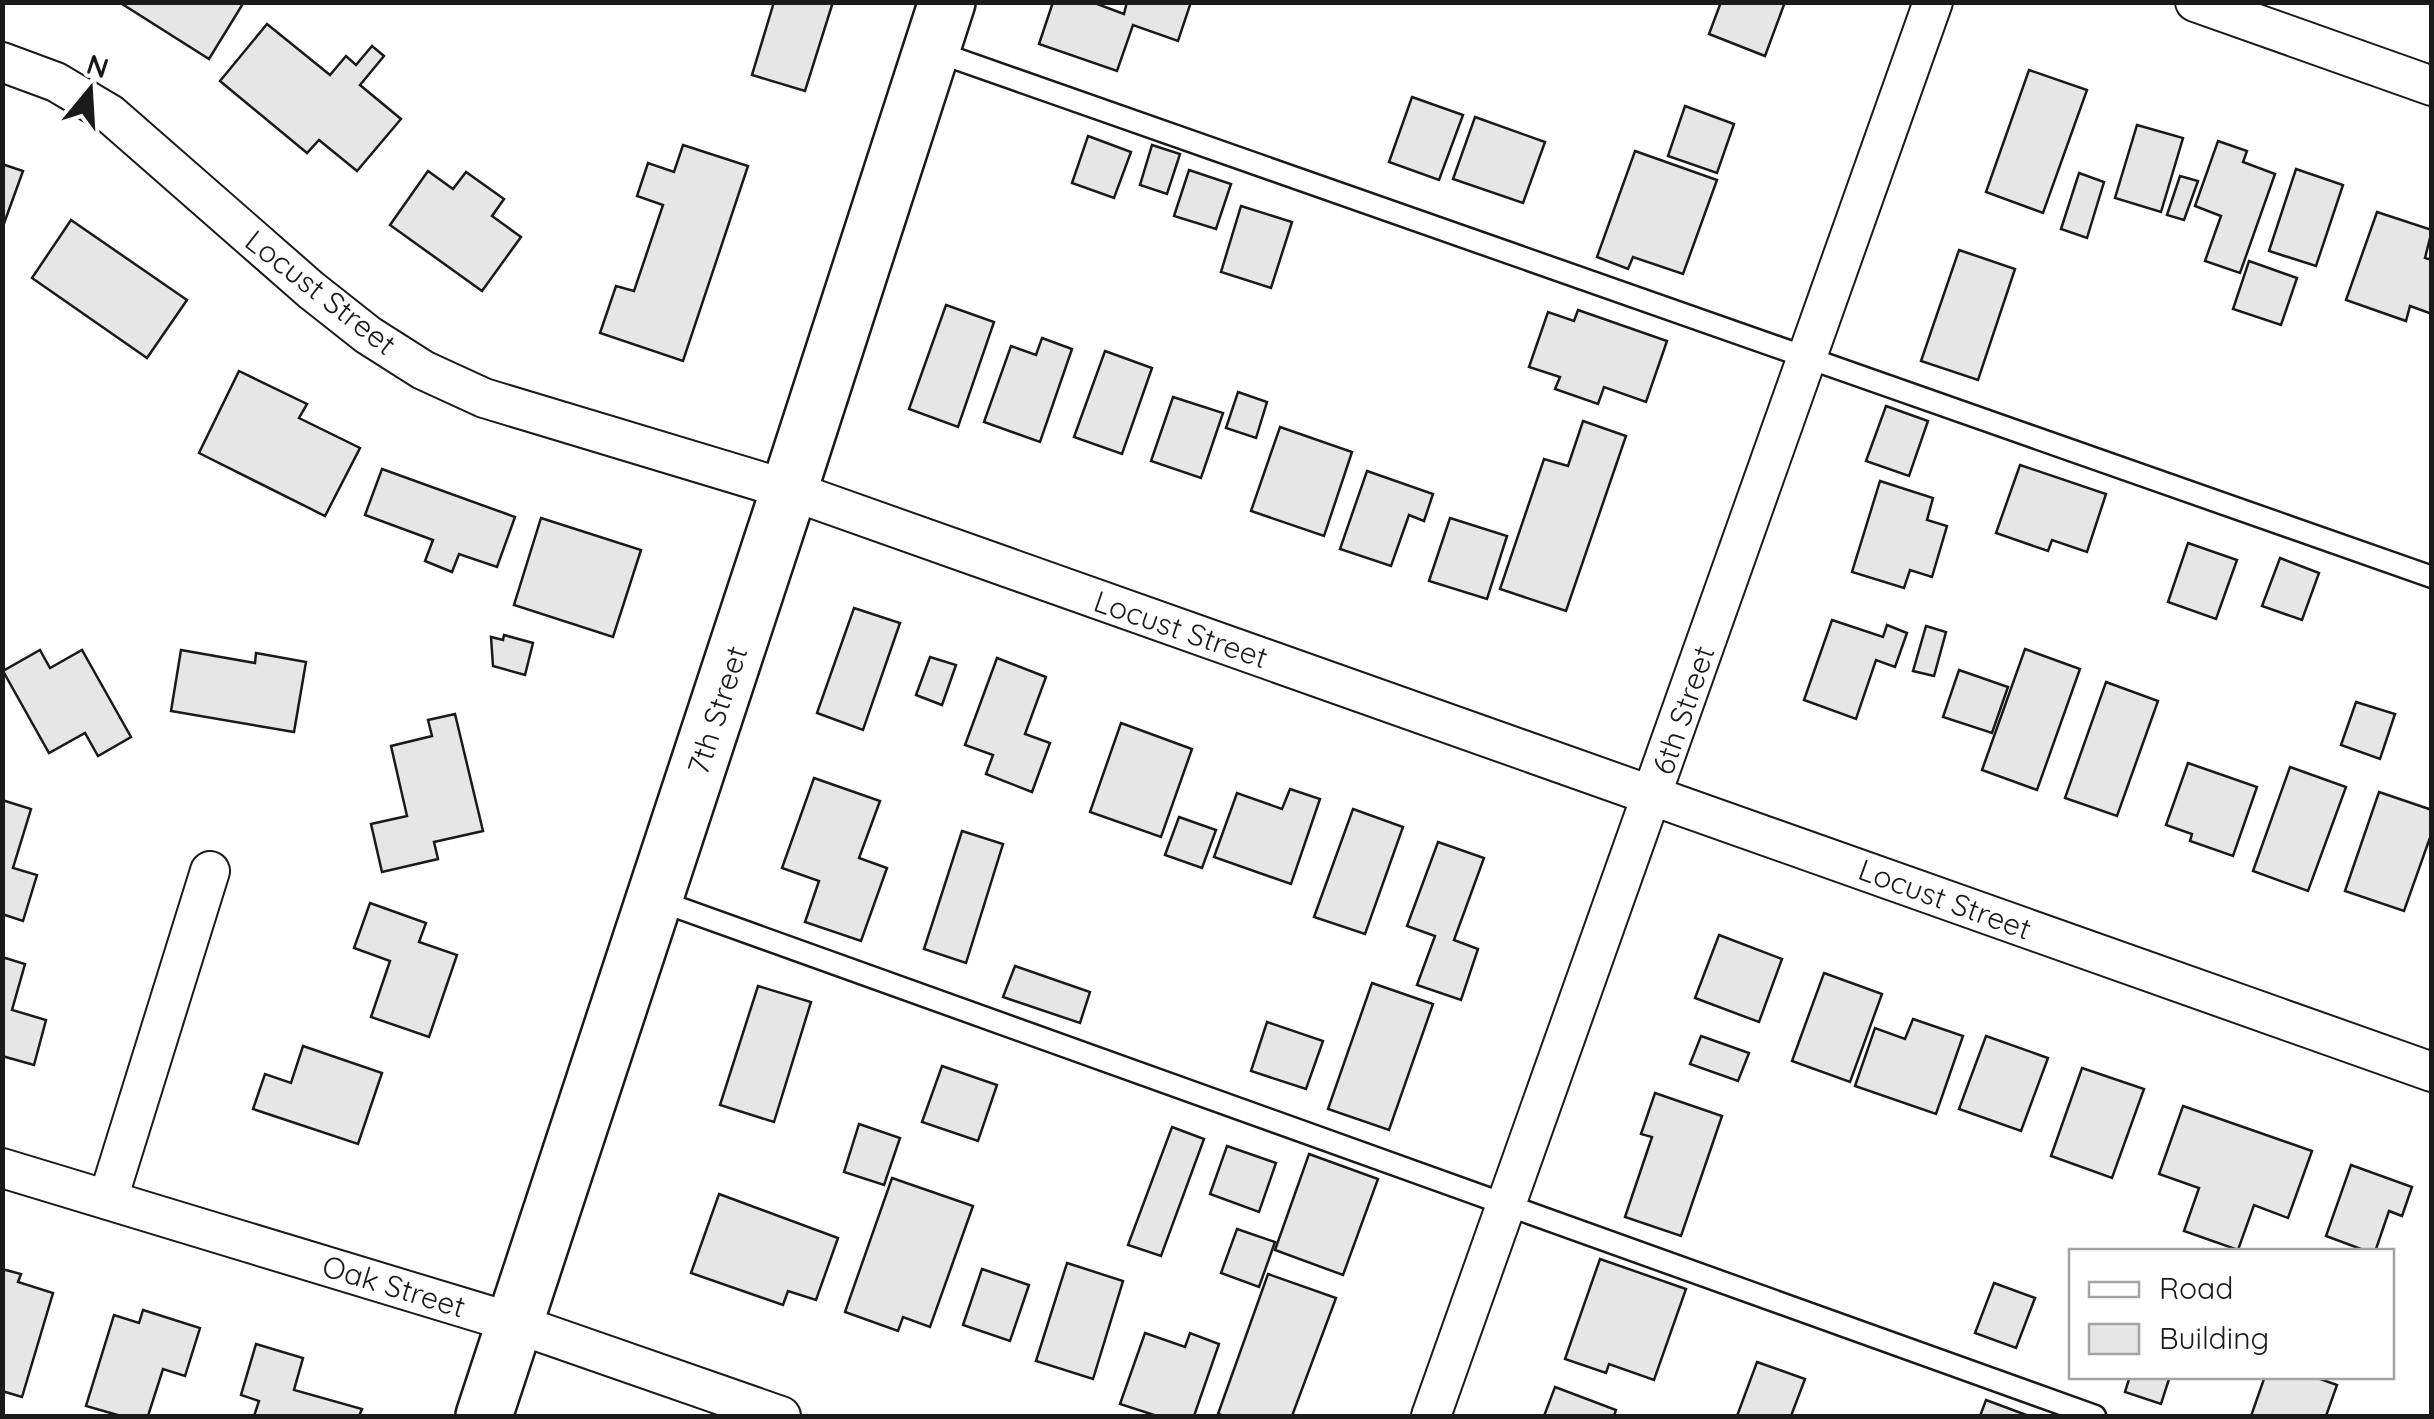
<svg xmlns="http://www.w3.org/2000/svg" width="2434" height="1419" viewBox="0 0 2434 1419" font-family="Quicksand,sans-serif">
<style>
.building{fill:#e6e6e6;stroke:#1a1a1a;stroke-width:2.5}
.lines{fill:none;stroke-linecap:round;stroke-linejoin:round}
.lane-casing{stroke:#1a1a1a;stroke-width:25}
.street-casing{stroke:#1a1a1a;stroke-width:42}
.secondary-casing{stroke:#1a1a1a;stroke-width:60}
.lane{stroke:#fff;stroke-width:20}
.street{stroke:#fff;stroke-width:38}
.secondary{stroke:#fff;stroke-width:55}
.labels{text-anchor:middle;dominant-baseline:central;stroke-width:8;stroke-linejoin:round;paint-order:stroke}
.street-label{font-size:30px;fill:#1a1a1a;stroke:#fff}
</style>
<rect width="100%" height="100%" fill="#fff"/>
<g class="building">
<path d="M119,2H244L209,59Z"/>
<path d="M774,2H833L805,91L752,75Z"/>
<path d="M1053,2H1092L1124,14L1127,2H1191L1178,41L1133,25L1117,71L1039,44Z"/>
<path d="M1721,2H1785L1765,56L1709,34Z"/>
<path d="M267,24L330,75L346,56L356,65L372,46L384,56L360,85L401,119L357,171L319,140L307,153L220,81Z"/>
<path d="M2029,70L2087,90L2043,213L1986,192Z"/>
<path d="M1412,97L1463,115L1439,180L1389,162Z"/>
<path d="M1685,106L1734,124L1717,173L1668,156Z"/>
<path d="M1475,117L1545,142L1523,203L1453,179Z"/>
<path d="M2137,125L2183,138L2161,212L2115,198Z"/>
<path d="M1088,136L1131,152L1114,198L1072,183Z"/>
<path d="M2218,141L2247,151L2243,162L2275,174L2240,273L2205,261L2221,216L2195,206Z"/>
<path d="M683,145L748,166L683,361L600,333L616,286L634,291L663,205L637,196L648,163L674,172Z"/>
<path d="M1152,145L1180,154L1167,194L1140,185Z"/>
<path d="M1635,151L1717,180L1683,274L1633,257L1628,269L1597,257Z"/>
<path d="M2,164L23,171L2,229Z"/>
<path d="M2296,169L2343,185L2316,266L2269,251Z"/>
<path d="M1189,170L1231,184L1216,229L1174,216Z"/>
<path d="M428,171L453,189L466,172L504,199L492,216L521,237L482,291L390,225Z"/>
<path d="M2079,173L2104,182L2087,238L2061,229Z"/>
<path d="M2180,176L2198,181L2184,220L2167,215Z"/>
<path d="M1241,206L1292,222L1271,288L1221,272Z"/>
<path d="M2377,212L2432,230L2425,258L2432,260V314L2410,306L2406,321L2346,300Z"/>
<path d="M71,220L187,300L147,358L32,278Z"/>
<path d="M1959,250L2015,269L1978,380L1921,361Z"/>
<path d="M2249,261L2297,278L2281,325L2233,309Z"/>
<path d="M946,305L994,322L958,427L909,409Z"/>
<path d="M1578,310L1667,341L1646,402L1604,387L1598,404L1555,389L1560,377L1529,367L1548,312L1574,321Z"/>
<path d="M1042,338L1072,349L1040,442L984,422L1011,346L1036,355Z"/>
<path d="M1105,351L1152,368L1122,454L1074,437Z"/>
<path d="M239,371L307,404L299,418L360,448L325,516L199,453Z"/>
<path d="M1238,392L1267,402L1256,438L1226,428Z"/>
<path d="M1173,397L1223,413L1201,478L1151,461Z"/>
<path d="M1886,406L1928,421L1909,476L1866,461Z"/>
<path d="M1583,421L1626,436L1566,611L1500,589L1544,459L1568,466Z"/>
<path d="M1280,427L1352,452L1324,536L1251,511Z"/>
<path d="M2020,465L2106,494L2087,552L2052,540L2048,551L1996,533Z"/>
<path d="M382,469L515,517L497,567L459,554L452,572L425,561L433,540L365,515Z"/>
<path d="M1367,471L1433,494L1424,521L1409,515L1391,566L1340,549Z"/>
<path d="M1880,481L1933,498L1927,520L1947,526L1932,577L1910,570L1904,588L1852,572Z"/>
<path d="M541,518L641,550L613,637L514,605Z"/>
<path d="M1450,518L1507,536L1487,599L1429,581Z"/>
<path d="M2188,543L2237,560L2216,619L2168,602Z"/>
<path d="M2280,558L2319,573L2302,620L2262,606Z"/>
<path d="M854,608L900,623L863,730L817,713Z"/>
<path d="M1832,620L1883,637L1887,625L1907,633L1895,667L1876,660L1856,719L1804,700Z"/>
<path d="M1926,626L1946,632L1934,676L1913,671Z"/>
<path d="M504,635L533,643L525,675L493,666L491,637L503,640Z"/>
<path d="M2025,649L2080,669L2037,790L1982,770Z"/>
<path d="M40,650L50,668L82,650L131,737L98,756L85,733L49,753L3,671Z"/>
<path d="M181,650L255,663L256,653L306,662L294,732L171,711Z"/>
<path d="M930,657L956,665L942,705L916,695Z"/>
<path d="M997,658L1046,677L1025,734L1050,743L1032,792L986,774L993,755L965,745Z"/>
<path d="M1959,670L2008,687L1992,733L1943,717Z"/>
<path d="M2106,682L2158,701L2117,816L2065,798Z"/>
<path d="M2356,702L2395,714L2380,759L2341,745Z"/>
<path d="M455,714L483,831L434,842L438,859L382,872L371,824L407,816L391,746L432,736L428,720Z"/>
<path d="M1121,723L1192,749L1161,837L1090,812Z"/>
<path d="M2188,763L2257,787L2233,856L2190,841L2192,834L2166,825Z"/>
<path d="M2290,767L2346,787L2308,891L2253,871Z"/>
<path d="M814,778L880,801L859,858L887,868L861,941L805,922L819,881L782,868Z"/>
<path d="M1290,789L1320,799L1291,884L1214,857L1237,793L1282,809Z"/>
<path d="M2379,792L2432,810V832L2404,911L2345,891Z"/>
<path d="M2,800L31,809L13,868L37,875L23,921L2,914Z"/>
<path d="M1353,809L1403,827L1365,934L1314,917Z"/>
<path d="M1179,817L1216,830L1202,868L1165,855Z"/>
<path d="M962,831L1003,844L966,963L924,949Z"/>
<path d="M1438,842L1484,858L1454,940L1478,949L1461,1000L1417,985L1435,936L1407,926Z"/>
<path d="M370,903L426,923L419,942L457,955L429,1037L371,1017L390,961L354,948Z"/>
<path d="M1719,935L1782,959L1759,1022L1695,998Z"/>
<path d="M2,957L25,964L12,1010L46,1020L34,1065L2,1056Z"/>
<path d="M1015,966L1090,992L1080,1023L1003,997Z"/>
<path d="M1824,973L1882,994L1850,1082L1792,1061Z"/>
<path d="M1372,983L1433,1004L1389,1130L1328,1109Z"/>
<path d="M758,986L811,1002L774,1122L720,1105Z"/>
<path d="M1913,1019L1963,1036L1936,1114L1855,1086L1875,1028L1905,1039Z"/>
<path d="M1267,1022L1323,1041L1306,1089L1251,1071Z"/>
<path d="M1701,1036L1749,1053L1738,1081L1690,1064Z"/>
<path d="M1986,1036L2048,1058L2021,1131L1959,1109Z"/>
<path d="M303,1046L382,1073L358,1144L253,1109L265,1074L291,1083Z"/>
<path d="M942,1066L997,1085L978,1141L922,1122Z"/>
<path d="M2082,1068L2144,1089L2112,1178L2051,1156Z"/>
<path d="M1655,1093L1722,1116L1681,1236L1625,1217L1652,1137L1641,1134Z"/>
<path d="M2183,1106L2312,1151L2288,1218L2254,1205L2238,1250L2184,1231L2199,1188L2159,1174Z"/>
<path d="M859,1124L900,1138L884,1185L844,1172Z"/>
<path d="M1172,1127L1204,1139L1161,1256L1128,1245Z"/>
<path d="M1227,1146L1276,1163L1259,1212L1210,1194Z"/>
<path d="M1309,1154L1378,1179L1343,1275L1275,1250Z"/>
<path d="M2351,1165L2412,1187L2402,1216L2389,1211L2375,1252H2369L2326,1236Z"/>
<path d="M892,1178L973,1206L930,1327L903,1317L898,1331L845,1312Z"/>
<path d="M719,1194L838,1238L816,1300L788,1291L783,1305L691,1273Z"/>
<path d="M1237,1229L1275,1242L1259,1287L1221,1273Z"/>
<path d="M1600,1259L1686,1289L1654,1380L1609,1364L1606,1373L1565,1359Z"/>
<path d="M1067,1263L1123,1281L1093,1379L1036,1361Z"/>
<path d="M2,1269L21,1274L18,1282L53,1293L22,1397L2,1391Z"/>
<path d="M982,1269L1029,1285L1010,1341L963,1325Z"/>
<path d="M1268,1274L1336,1298L1292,1416H1225L1218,1414Z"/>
<path d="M1994,1283L2035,1298L2016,1348L1975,1333Z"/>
<path d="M143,1310L200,1328L185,1376L163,1369L148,1416H121L86,1406L114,1315L139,1323Z"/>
<path d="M1145,1333L1185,1347L1190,1333L1219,1344L1194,1416H1157L1120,1404Z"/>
<path d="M256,1344L303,1358L294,1390L362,1409L359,1416H254L259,1401L241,1395Z"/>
<path d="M1757,1362L1805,1379L1791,1416H1737Z"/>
<path d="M2130,1376H2170L2161,1404L2125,1392Z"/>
<path d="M2265,1376H2312L2337,1385L2326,1416H2251Z"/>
<path d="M1555,1387L1616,1410L1614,1416H1544Z"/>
<path d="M1986,1400L2029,1416H1980Z"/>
</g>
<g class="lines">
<g class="lane-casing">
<g id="lane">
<path d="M934,51L2432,577"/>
<path d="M657,900L2095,1416"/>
</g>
</g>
<g class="street-casing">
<g id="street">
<path d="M2195,2L2432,86"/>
<path d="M2,62L56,82L110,114L311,290L368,335L423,370L484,398L789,490L2432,1072"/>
<path d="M2,1168L514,1323L781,1416"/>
<path d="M108,1199L210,871"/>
<path d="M1431,1416L1933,2"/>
</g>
</g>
<g class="secondary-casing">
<path id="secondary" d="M484,1416L789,490L947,2"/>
</g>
<use href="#lane" class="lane"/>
<use href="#street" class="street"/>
<use href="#secondary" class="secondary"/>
</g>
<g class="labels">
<g class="street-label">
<text transform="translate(321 292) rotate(38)">Locust Street</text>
<text transform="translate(1181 629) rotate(19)">Locust Street</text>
<text transform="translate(717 710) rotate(-72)">7th Street</text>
<text transform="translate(1683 710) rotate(-71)">6th Street</text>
<text transform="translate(1945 899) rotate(20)">Locust Street</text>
<text transform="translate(394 1286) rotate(17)">Oak Street</text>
</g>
</g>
<rect width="2434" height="1419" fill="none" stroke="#1a1a1a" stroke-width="10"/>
<rect x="2069" y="1249" width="325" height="130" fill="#ffffff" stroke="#a3a3a3" stroke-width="2.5"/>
<rect x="2089" y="1282" width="50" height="15" fill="#ffffff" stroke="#a3a3a3" stroke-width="2.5"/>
<text x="2159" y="1299" font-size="30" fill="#1a1a1a">Road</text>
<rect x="2089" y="1324" width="50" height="30" fill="#e6e6e6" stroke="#a3a3a3" stroke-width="2.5"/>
<text x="2159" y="1349" font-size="30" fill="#1a1a1a">Building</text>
<g transform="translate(90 90) rotate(18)" stroke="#ffffff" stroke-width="8" paint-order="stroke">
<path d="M0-8L18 38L0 25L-18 38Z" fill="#1a1a1a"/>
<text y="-15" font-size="28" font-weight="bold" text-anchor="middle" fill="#1a1a1a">N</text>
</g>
</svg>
